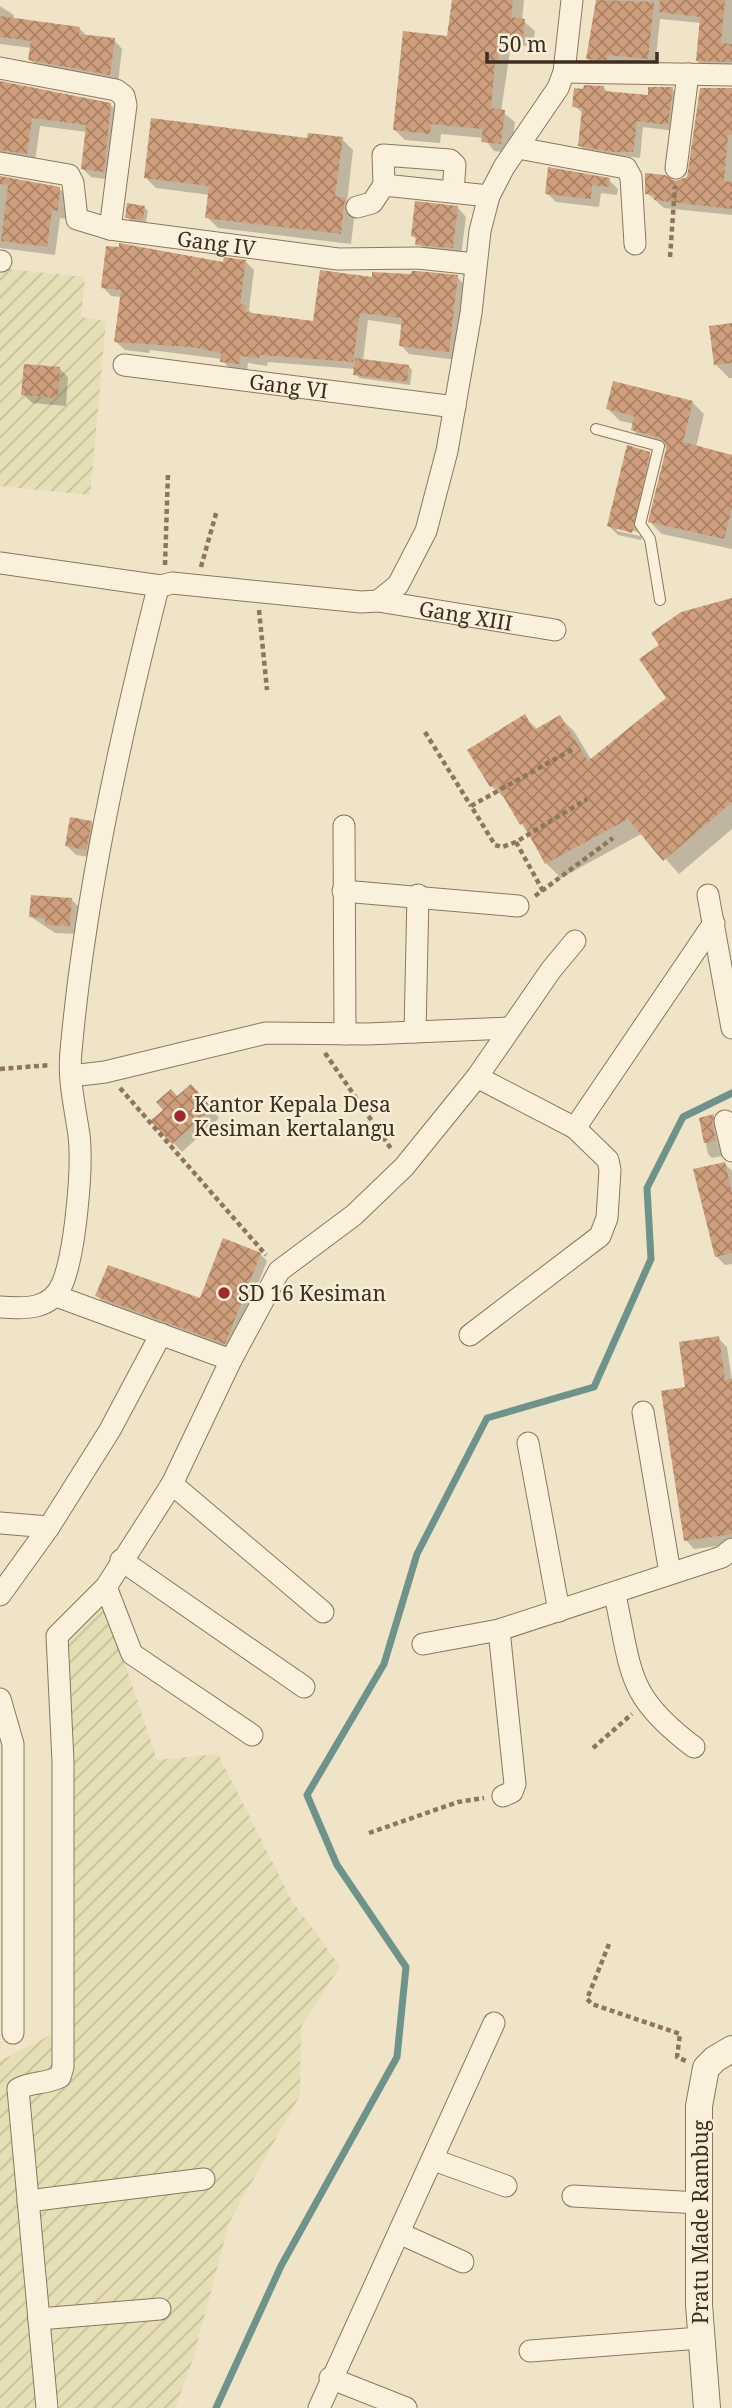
<svg xmlns="http://www.w3.org/2000/svg" width="732" height="2408" viewBox="0 0 732 2408" font-family="'Noto Serif',serif">
<style>
.farmland{fill:url(#farmland-furrows)}
.shadow{fill:#0003;fill-rule:evenodd}
.lines{fill:none;stroke-linecap:round;stroke-linejoin:round}
.stream{stroke:#6f938a;stroke-width:7}
.building{fill:url(#building-cross-hatch)}
.service-casing{stroke:#8d765c;stroke-width:12}
.minor-casing{stroke:#8d765c;stroke-width:23}
.tertiary-casing{stroke:#8d765c;stroke-width:28}
.path{stroke:#8d765c;stroke-width:4.5;stroke-dasharray:5 3.5;stroke-linecap:butt}
.service{stroke:#faf1dc;stroke-width:10}
.minor{stroke:#faf1dc;stroke-width:21}
.tertiary{stroke:#faf1dc;stroke-width:26}
.poi-dot{fill:#9e2a2b;stroke:#f7eed8;stroke-width:2.5}
.labels{text-anchor:middle;dominant-baseline:central;stroke-width:5;stroke-linejoin:round;paint-order:stroke}
.street-label{font-size:21px;fill:#3d2e20;stroke:#f7eed8}
.poi-label{font-size:21px;fill:#3d2e20;stroke:#f7eed8;text-anchor:start}
</style>
<defs>
<pattern id="farmland-furrows" width="10" height="10" patternUnits="userSpaceOnUse" patternTransform="scale(1.75)"><rect width="10" height="10" fill="#e6deb5"/><path d="M-1 1l2-2M0 10L10 0M9 11l2-2" fill="none" stroke="#c6bf9b"/></pattern>
<pattern id="building-cross-hatch" width="8" height="8" patternUnits="userSpaceOnUse" patternTransform="scale(1.75)"><rect width="8" height="8" fill="#cf9f7d"/><path d="M0 0l8 8M0 8l8-8" fill="none" stroke="#a98266"/></pattern>
</defs>
<rect width="100%" height="100%" fill="#f0e4c8"/>
<g class="farmland">
<path d="M0,268L85,277L81,317L106,321L90,495L0,486Z"/>
<path d="M103,1598L157,1760L218,1754L292,1901L340,1966L301,2027L300,2095L229,2223L193,2359L175,2408H0V2061L62,2029L57,1637Z"/>
</g>
<g class="shadow">
<path d="M452,0H524L522,20L535,31L533,46L511,45L501,111L515,122L511,153L494,151L484,138L441,134L440,143L405,140L394,129L450,36Z"/>
<path d="M597,0H732V69H706L697,61L701,23L660,19L655,67L615,62V67H596L588,59Z"/>
<path d="M0,6L14,15V20L79,28L87,36L114,40L122,49L118,83L39,68L30,59L32,48L0,44Z"/>
<path d="M0,83L110,104L119,113L112,180L91,177L82,168L87,132L40,126L35,162L0,164Z"/>
<path d="M604,88L609,93L649,97L672,89L679,96L675,131L643,127L640,158L587,152L579,145L583,113L574,106L576,89Z"/>
<path d="M732,89V215L664,208L647,193L689,179Z"/>
<path d="M342,139L353,150L347,202L355,210L351,244L218,228L207,217L210,195L156,188L145,177L308,140Z"/>
<path d="M0,178L59,188L68,197L66,219L60,218L55,255L0,248Z"/>
<path d="M609,180L618,189L617,195L601,193L599,207L556,202L547,193Z"/>
<path d="M144,207L148,211L146,223L131,221L127,217Z"/>
<path d="M458,208L466,217L461,256L426,253L413,235Z"/>
<path d="M246,262L254,270L249,310L254,315L315,323L373,279L457,277L466,286L457,360L409,354L401,345L403,325L368,320L363,361L408,366L412,370L410,385L359,378L355,369L268,362L267,366L248,363L247,372L230,370L222,359L150,350L149,353L125,350L116,342L122,297L111,296L103,287Z"/>
<path d="M732,325V378H729L716,365Z"/>
<path d="M59,368L68,377L66,406L32,403L23,394Z"/>
<path d="M692,402L704,414L696,447L732,457V549L662,534L650,522L668,448L644,442L633,430L634,424L620,421L608,409Z"/>
<path d="M649,453L658,462L641,540L618,535L609,526ZM617,527L641,533L640,536L617,531Z"/>
<path d="M732,600V829L679,874L643,833L561,878L546,863L507,800L491,786L525,717L538,730L559,717L574,731L592,761L668,698Z"/>
<path d="M91,822L100,831L95,858L76,855L67,846Z"/>
<path d="M71,899L80,908L78,934L55,933L31,917Z"/>
<path d="M199,1095L219,1118L182,1152L153,1121L178,1098Z"/>
<path d="M714,1116L717,1120L715,1129L722,1156L712,1158L708,1154L701,1119Z"/>
<path d="M725,1164L732,1171V1264L725,1265L716,1256Z"/>
<path d="M260,1254L267,1261L232,1349L103,1302L97,1296L201,1300Z"/>
<path d="M718,1338L727,1347L732,1381V1548L726,1545L694,1549L686,1540Z"/>
</g>
<g class="lines">
<path class="stream" d="M216,2408L281,2266L397,2057L406,1967L337,1865L307,1795L384,1664L417,1554L487,1418L594,1387L651,1259L647,1188L683,1117L732,1093"/>
</g>
<g class="building">
<path d="M452,0H513L511,17L525,19L523,37L501,35L498,62H495L491,108L505,110L501,144L481,142L483,129L431,124L430,134L393,130L403,31L447,36Z"/>
<path d="M596,0L654,2L648,59L607,55V60L586,59Z"/>
<path d="M660,0H725L721,43L732,44V62L696,61L700,17L659,12Z"/>
<path d="M0,16L80,27L79,34L115,38L110,75L28,60L31,41L0,37Z"/>
<path d="M0,81L111,103L104,172L81,169L86,125L32,118L27,154L0,150Z"/>
<path d="M584,85L604,86V91L648,95V87H673L668,125L637,121L633,152H613L578,146L582,108L572,107L574,88L583,89Z"/>
<path d="M700,88H732V135H728L724,181L732,182V209L654,200L655,195L645,194V173L665,175L675,181L687,177Z"/>
<path d="M151,118L307,138L308,133L343,137L335,196L345,198L341,234L205,218L209,186L144,178Z"/>
<path d="M548,167L610,178L609,187L592,185L591,199L545,194Z"/>
<path d="M0,176L60,187L58,211L52,210L47,247L1,241L8,185L0,184Z"/>
<path d="M415,201L458,206L453,248L415,245L416,237L411,236Z"/>
<path d="M127,203L145,206L143,220L125,218Z"/>
<path d="M119,243L223,262L224,257L246,260L240,304L246,305L245,312L313,321L320,270L372,277V272L411,274L412,271H417L458,275L449,352L399,346L402,318L360,313L353,362L260,355L259,358L240,356L239,364L220,362L221,353L192,347L114,342L121,290L101,288L106,246L119,247Z"/>
<path d="M732,323V363L714,365L709,326Z"/>
<path d="M355,358L409,365L407,382L353,375Z"/>
<path d="M24,364L60,367L58,398L21,395Z"/>
<path d="M613,381L693,401L683,442L732,455V507L724,539L648,522L667,445L661,438L631,430L634,416L606,409Z"/>
<path d="M627,445L650,452L632,533L607,526Z"/>
<path d="M732,598V802L663,861L628,819L545,864L523,823L520,825L496,784L490,787L467,750L525,714L534,730L560,715L588,761L666,698L639,659L659,645L651,633L681,612Z"/>
<path d="M70,817L92,821L86,850L65,846Z"/>
<path d="M31,895L72,898L70,926L45,925V918L29,917Z"/>
<path d="M191,1084L212,1108L172,1144L150,1121L163,1110L156,1102L171,1089L177,1096Z"/>
<path d="M714,1114L712,1123L716,1141L704,1143L699,1118Z"/>
<path d="M725,1162L732,1194V1253L715,1257L693,1169Z"/>
<path d="M223,1238L261,1253L225,1344L95,1296L108,1265L200,1298Z"/>
<path d="M719,1336L725,1380L732,1379V1534L684,1541L661,1391L685,1387L679,1342Z"/>
</g>
<g class="lines">
<g class="service-casing">
<path id="service" d="M596,429L659,446L640,524L650,539L660,600"/>
</g>
<g class="minor-casing">
<g id="minor">
<path d="M0,68L116,90L124,96L126,105L110,229"/>
<path d="M564,72L732,75"/>
<path d="M518,148L626,168L631,177L635,244"/>
<path id="s1" d="M0,163L69,175L73,183L77,219L110,229L338,259L418,258L475,264"/>
<path d="M676,168L688,74"/>
<path d="M384,185L383,155L450,160L455,165L453,192"/>
<path d="M357,207L372,203L384,185L489,196"/>
<path d="M0,261H1"/>
<path id="s2" d="M124,365L455,407"/>
<path d="M0,563L161,586"/>
<path id="s3" d="M378,601L555,630"/>
<path d="M344,826L345,1034"/>
<path d="M343,891L518,906"/>
<path d="M708,895L732,1028"/>
<path d="M415,1032L418,895"/>
<path d="M71,1076L105,1072L266,1033L367,1034L510,1028"/>
<path d="M725,1121L732,1151"/>
<path d="M575,1128L714,923"/>
<path d="M56,1296L231,1360L172,1484L106,1587L132,1654L252,1735"/>
<path d="M0,1307C26,1309 52,1310 63,1282C75,1251 83,1169 79,1135C75,1107 68,1080 71,1051C85,896 119,743 157,592L161,586L172,583L361,602L378,601L398,585L426,531L447,451L471,313L480,231L489,196L504,167L558,88L564,72L572,0"/>
<path d="M470,1335L600,1236L607,1218L610,1170L608,1160L575,1128L477,1077"/>
<path d="M231,1360L279,1271L354,1215L404,1167L477,1077L551,970L575,941"/>
<path d="M643,1412L670,1573"/>
<path d="M528,1443L559,1611"/>
<path d="M172,1484L323,1612"/>
<path d="M0,1523L49,1527"/>
<path d="M121,1560L304,1687"/>
<path d="M0,1595L49,1527L110,1430L161,1334"/>
<path d="M615,1595C632,1673 626,1696 694,1747"/>
<path d="M499,1630L515,1784L512,1792L503,1796"/>
<path d="M423,1644L499,1630L722,1557L732,1549"/>
<path d="M0,1699L13,1744V2033"/>
<path d="M434,2160L506,2186"/>
<path d="M573,2196L699,2203"/>
<path d="M28,2201L204,2179"/>
<path d="M399,2233L463,2262"/>
<path d="M39,2319L160,2309"/>
<path d="M530,2351L700,2338"/>
<path d="M330,2378L406,2408"/>
<path d="M47,2408L18,2089C30,2082 46,2084 60,2077L63,2067V1762L57,1636L106,1587"/>
<path d="M319,2408L494,2023"/>
</g>
</g>
<g class="tertiary-casing">
<path id="tertiary" d="M707,2408L699,2305V2106L706,2068L715,2059L732,2049"/>
</g>
<g class="path">
<path d="M670,257L675,186"/>
<path d="M165,565L168,472"/>
<path d="M201,567L217,510"/>
<path d="M259,610L267,690"/>
<path d="M425,732L471,806"/>
<path d="M516,842L502,847L495,845L471,806L573,749"/>
<path d="M543,891L516,842L587,799"/>
<path d="M535,896L613,838"/>
<path d="M325,1053L392,1150"/>
<path d="M0,1069L51,1065"/>
<path d="M120,1088L266,1255"/>
<path d="M593,1748L632,1714"/>
<path d="M369,1833L458,1802L484,1798"/>
<path d="M609,1944L587,1999L592,2004L680,2034L677,2057L686,2061"/>
</g>
<use href="#service" class="service"/>
<use href="#minor" class="minor"/>
<use href="#tertiary" class="tertiary"/>
</g>
<g class="poi-dot">
<circle cx="180" cy="1116" r="7"/>
<circle cx="224" cy="1293" r="7"/>
</g>
<g class="labels">
<g class="street-label">
<text stroke="none"><textPath href="#s1" startOffset="257">Gang IV</textPath></text>
<text stroke="none"><textPath href="#s2" startOffset="166">Gang VI</textPath></text>
<text stroke="none"><textPath href="#s3" startOffset="89">Gang XIII</textPath></text>
<text transform="translate(700 2222) rotate(-90)">Pratu Made Rambug</text>
</g>
<g class="poi-label">
<text x="194" y="1104">Kantor Kepala Desa<tspan x="194" dy="24">Kesiman kertalangu</tspan></text>
<text x="238" y="1293">SD 16 Kesiman</text>
</g>
</g>
<path d="M487 52v10h170v-10" fill="none" stroke="#3d2e20" stroke-width="3.5"/>
<text x="498" y="52" font-size="21" fill="#3d2e20" stroke="#f7eed8" stroke-width="5" paint-order="stroke">50 m</text>
</svg>
